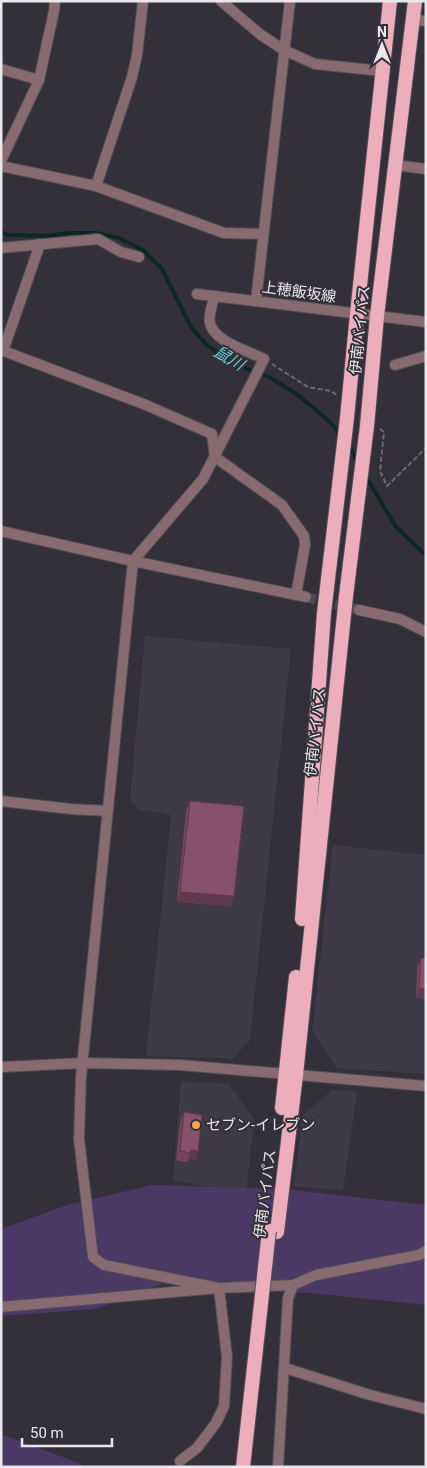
<svg xmlns="http://www.w3.org/2000/svg" width="427" height="1468" viewBox="0 0 427 1468" font-family="Roboto,'Noto Sans JP',sans-serif">
<style>
.built{fill:#3f3a47}
.green{fill:#4b3864}
.lines{fill:none;stroke-linecap:round;stroke-linejoin:round}
.stream{stroke:#0c2727;stroke-width:4}
.minor-tunnel{stroke:#4f4b54;stroke-width:10;stroke-dasharray:10 5;stroke-linecap:butt}
.minor-casing{stroke:#514d56;stroke-width:12}
.tertiary-casing{stroke:#514d56;stroke-width:12}
.trunk-casing{stroke:#514d56;stroke-width:16}
.path{stroke:#6f6b73;stroke-width:2;stroke-dasharray:5 2.5;stroke-linecap:butt}
.minor{stroke:#876b71;stroke-width:10}
.tertiary{stroke:#876b71;stroke-width:10}
.trunk{stroke:#ecaebc;stroke-width:14}
.trunk-bridge-casing{stroke:#514d56;stroke-width:16;stroke-linecap:butt}
.trunk-bridge{stroke:#ecaebc;stroke-width:14}
.wall{fill:#74455c}
.shaded-wall{fill:#5e384b}
.building{fill:#87506b;stroke:#5e384b}
.poi-dot{fill:#f5a346;stroke:#343039;stroke-width:2}
.labels{text-anchor:middle;dominant-baseline:central;stroke-width:4;stroke-linejoin:round;paint-order:stroke}
.street-label{font-size:15px;fill:#e9e7ec;stroke:#343039}
.poi-label{font-size:15px;fill:#e9e7ec;stroke:#343039;text-anchor:start}
.water-label{font-size:16px;font-style:italic;fill:#5cdadc;stroke:#343039}
</style>
<rect width="100%" height="100%" fill="#343039"/>
<g class="built">
<path d="M145,636L291,649L250,1040L232,1060L217,1058L146,1056L171,815L140,810L130,800Z"/>
<path d="M333,845L426,855V1074L337,1068L312,1031Z"/>
<path d="M181,1082L229,1084L254,1119L246,1195L173,1180Z"/>
<path d="M332,1090L357,1092L343,1190L294,1186L302,1116Z"/>
</g>
<g class="green">
<path d="M152,1185L283,1189L426,1205V1305L311,1293L219,1288L185,1275L96,1309L1,1316V1229L67,1205Z"/>
<path d="M1,1434L79,1463L83,1467H1Z"/>
</g>
<g class="lines">
<g class="stream">
<path d="M1,232L8,235L48,236L69,233H96L119,238L143,250L162,269L191,327L207,345L232,363L271,378L298,395L331,423L341,435"/>
<path d="M349,445L358,463"/>
<path d="M365,475L396,527L426,555"/>
</g>
<path class="minor-tunnel" d="M306,597L359,610"/>
<g class="minor-casing">
<g id="minor">
<path d="M221,1L261,35L284,50L315,64L382,71"/>
<path d="M412,20L426,21"/>
<path d="M1,69L39,80"/>
<path d="M395,165L426,169"/>
<path d="M1,166L96,186L224,233L263,234"/>
<path d="M96,186L132,77L137,55L143,1"/>
<path d="M1,248L98,239L121,252L139,257"/>
<path d="M256,301L290,1"/>
<path d="M1,350L146,405L212,434L215,457L282,505L304,536L305,545L296,595"/>
<path d="M3,351L40,244"/>
<path d="M395,365L426,356"/>
<path d="M1,531L133,561L203,479L264,359C249,351 214,342 210,323C208,315 213,304 214,296"/>
<path d="M359,610L400,619L426,632"/>
<path d="M1,801L71,809L108,811"/>
<path d="M293,1285L219,1288L104,1265L93,1257L79,1139L81,1077L133,561L306,597"/>
<path d="M1,1307L219,1288L227,1357L224,1406L216,1423L197,1448L180,1461"/>
<path d="M285,1368L370,1395L426,1409"/>
<path d="M278,1467L288,1298L293,1285L316,1275L419,1255L426,1251"/>
</g>
</g>
<g class="tertiary-casing">
<g id="tertiary">
<path d="M1,161L39,80L54,11L55,1"/>
<path d="M197,294L426,322"/>
<path d="M1,1067L84,1063L180,1065L426,1086"/>
</g>
</g>
<g class="trunk-casing">
<g id="trunk">
<path d="M302,919L324,613L347,418L357,314L390,1"/>
<path d="M282,1108L296,977"/>
<path d="M277,1232L296,1075L346,596L367,426L377,316L415,1"/>
</g>
</g>
<g class="path">
<path d="M272,364L308,387L331,391L337,395"/>
<path d="M380,429L384,432L380,471L387,486L426,448"/>
</g>
<use href="#minor" class="minor"/>
<use href="#tertiary" class="tertiary"/>
<use href="#trunk" class="trunk"/>
<g class="trunk-bridge-casing">
<path id="trunk-bridge" d="M243,1467L269,1231"/>
</g>
<use href="#trunk-bridge" class="trunk-bridge"/>
</g>
<g class="wall">
<path d="M190,801L231,906L177,902L186,811Z"/>
<path d="M421,958H426V999L416,998L417,968Z"/>
<path d="M184,1112L198,1151L195,1160H188L187,1162L176,1160L180,1122Z"/>
</g>
<g class="shaded-wall">
<path d="M180,892L234,896L231,906L177,902Z"/>
<path d="M419,988L426,989V999L416,998Z"/>
<path d="M191,1150L198,1151L195,1160H188Z"/>
</g>
<g class="building">
<path d="M190,801L244,806L234,896L180,892Z"/>
<path d="M421,958H426V989L419,988Z"/>
<path d="M184,1112L202,1115L198,1151L191,1150V1153L180,1151Z"/>
</g>
<circle class="poi-dot" cx="196" cy="1125" r="5"/>
<g class="labels">
<g class="street-label">
<text transform="translate(299 292) rotate(8)">上穂飯坂線</text>
<text transform="translate(360 330) rotate(-84)">伊南バイパス</text>
<text transform="translate(315 732) rotate(-84)">伊南バイパス</text>
<text transform="translate(265 1194) rotate(-83)">伊南バイパス</text>
</g>
<g class="poi-label">
<text x="206" y="1125">セブン-イレブン</text>
</g>
<g class="water-label">
<text transform="translate(229 358) rotate(30)">鼠川</text>
</g>
</g>
<rect width="427" height="1468" fill="none" stroke="#e9e7ec" stroke-width="5"/>
<g transform="translate(382 45)" stroke="#343039" stroke-width="4" paint-order="stroke">
<path d="M0-4L9 19L0 12L-9 19Z" fill="#e9e7ec"/>
<text y="-8" font-size="14" font-weight="bold" text-anchor="middle" fill="#e9e7ec">N</text>
</g>
<path d="M22 1438v8h90v-8" fill="none" stroke="#e9e7ec" stroke-width="2.5"/>
<text x="30" y="1438" font-size="15" fill="#e9e7ec" stroke="#343039" stroke-width="4" paint-order="stroke">50 m</text>
</svg>
